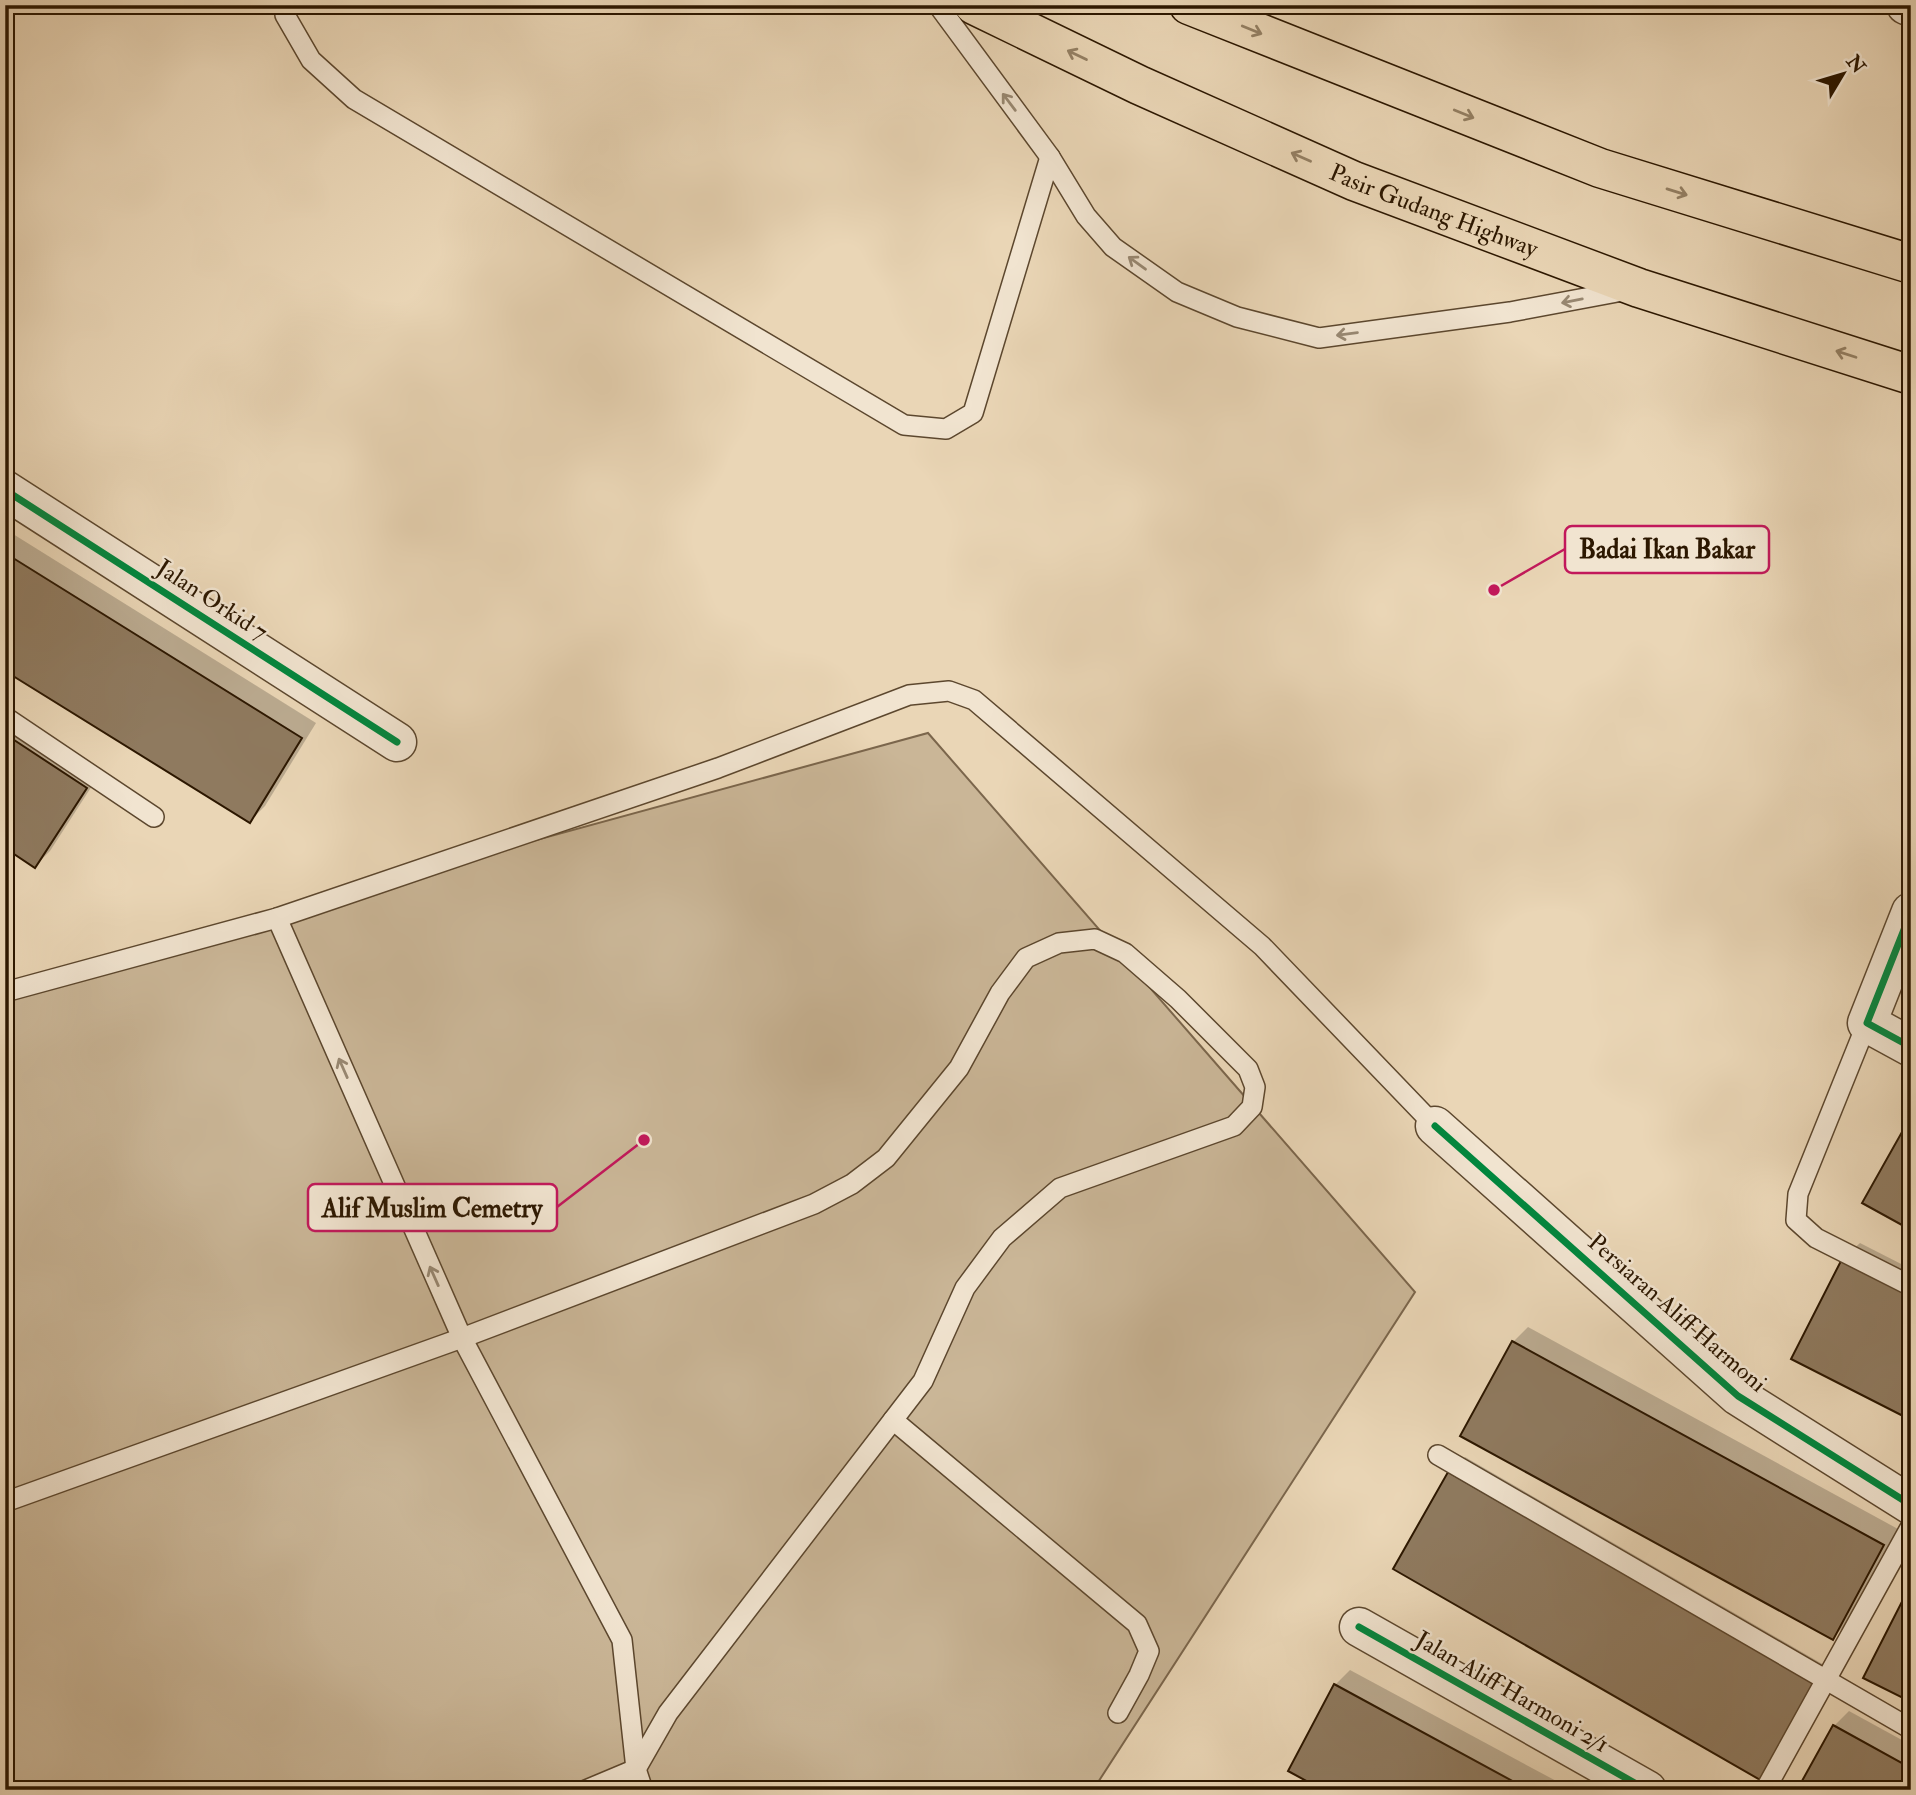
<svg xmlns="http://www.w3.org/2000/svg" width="1916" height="1795" viewBox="0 0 1916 1795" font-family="'IM FELL Double Pica',serif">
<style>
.green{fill:#cab697;stroke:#7b664c;stroke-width:2}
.shadow{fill:#0003}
.building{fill:#8f7a5f;stroke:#2c1700;stroke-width:2}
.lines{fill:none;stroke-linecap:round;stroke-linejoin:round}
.service-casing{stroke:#5c472e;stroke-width:22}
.minor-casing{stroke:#5c472e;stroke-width:41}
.tertiary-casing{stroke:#5c472e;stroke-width:41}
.trunk-casing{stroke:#2c1700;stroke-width:41}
.service{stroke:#f1e4d0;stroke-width:19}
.minor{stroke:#f1e4d0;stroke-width:38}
.tertiary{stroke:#f1e4d0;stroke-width:38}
.trunk{stroke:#ead6b6;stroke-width:38}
.cycleway-casing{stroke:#f1e4d0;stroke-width:11}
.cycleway{stroke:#00873e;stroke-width:7}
.oneway{stroke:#948064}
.oneway2{stroke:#988872}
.labels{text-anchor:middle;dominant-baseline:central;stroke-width:5;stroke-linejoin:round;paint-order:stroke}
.street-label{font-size:24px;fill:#2c1700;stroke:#f1e4d0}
.leader{fill:none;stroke:#c2185b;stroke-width:2.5}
.callout-dot{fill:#c2185b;stroke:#f1e4d0;stroke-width:2.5}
.callout{fill:#f1e4d0;stroke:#c2185b;stroke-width:2.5}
.callout-label{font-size:26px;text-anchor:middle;font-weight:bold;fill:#2c1700}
</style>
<rect width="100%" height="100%" fill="#ead6b6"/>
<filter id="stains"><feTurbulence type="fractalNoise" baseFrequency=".00286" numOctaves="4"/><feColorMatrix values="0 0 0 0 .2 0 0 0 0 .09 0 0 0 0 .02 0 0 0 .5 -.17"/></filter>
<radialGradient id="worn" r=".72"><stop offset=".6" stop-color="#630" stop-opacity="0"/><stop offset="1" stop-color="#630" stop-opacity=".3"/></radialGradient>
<path class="green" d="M928,733L1415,1292L1093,1790H5V987L262,915Z"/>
<g class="shadow">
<path d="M5,529L316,723L265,806L250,821L5,669Z"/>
<path d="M5,709L101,772L50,851L35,866L5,846Z"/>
<path d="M1860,1243L1911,1269V1418L1844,1258Z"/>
<path d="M1528,1327L1898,1529L1848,1622L1833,1638L1513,1342Z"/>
<path d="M1465,1457L1831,1669L1396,1568L1450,1473Z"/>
<path d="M1350,1670L1573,1790H1326L1335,1685Z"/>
<path d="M1849,1711L1911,1745V1790L1834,1726Z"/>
</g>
<g class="building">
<path d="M5,553L302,738L250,823L5,671Z"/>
<path d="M5,734L87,788L35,868L5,848Z"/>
<path d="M1911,1116V1230L1862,1203Z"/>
<path d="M1843,1257L1911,1292V1420L1791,1359Z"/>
<path d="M1512,1341L1884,1545L1833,1640L1460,1436Z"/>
<path d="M1448,1472L1817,1684L1762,1781L1393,1569Z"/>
<path d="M1911,1584V1702L1863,1678Z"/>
<path d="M1334,1684L1529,1790H1323L1288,1771Z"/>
<path d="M1833,1725L1911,1768V1790H1797Z"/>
</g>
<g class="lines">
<g class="service-casing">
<g id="service">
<path d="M285,5V15L311,60L354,99L904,425L946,429L973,413L1050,157"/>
<path d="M938,5L1050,157L1086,216L1113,247L1177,292L1237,317L1319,338L1510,312L1628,290"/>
<path d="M5,717L154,817"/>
<path d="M277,918L462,1338L622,1640L636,1769L643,1790"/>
<path d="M5,992L277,918L718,768L909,695L949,691L974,700L1262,946L1435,1126"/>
<path d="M1867,1023L1798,1194L1796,1220L1816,1238L1911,1286"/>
<path d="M893,1420L1137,1624L1149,1651L1139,1675L1118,1713"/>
<path d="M1438,1455L1911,1729"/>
<path d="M5,1502L462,1338L814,1204L852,1184L886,1158L959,1068L1000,993L1026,958L1059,943L1095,939L1125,953L1178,999L1248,1069L1255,1087L1252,1107L1234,1126L1060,1188L1002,1238L965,1288L923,1381L668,1713L636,1769L586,1790"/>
<path d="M1765,1790L1911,1526"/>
</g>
</g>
<g class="minor-casing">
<g id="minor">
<path d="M5,490L397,742"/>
<path d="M1911,912L1867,1023L1911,1047"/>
<path d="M1435,1126L1738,1396L1911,1505"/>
<path d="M1359,1627L1647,1790"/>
</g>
</g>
<g class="tertiary-casing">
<path id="tertiary" d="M1906,5L1911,7"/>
</g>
<g class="trunk-casing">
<g id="trunk">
<path id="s1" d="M974,5L1139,85L1354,181L1639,288L1911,375"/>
<path d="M1189,5L1600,168L1911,264"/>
</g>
</g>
<use href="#service" class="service"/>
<use href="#minor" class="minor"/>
<use href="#tertiary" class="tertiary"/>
<use href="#trunk" class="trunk"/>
<g class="cycleway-casing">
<g id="cycleway">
<path d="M5,490L397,742"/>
<path d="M1911,912L1867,1023L1911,1047"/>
<path d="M1435,1126L1738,1396L1911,1505"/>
<path d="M1359,1627L1647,1790"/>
</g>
</g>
<use href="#cycleway" class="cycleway"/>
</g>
<defs><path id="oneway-shaft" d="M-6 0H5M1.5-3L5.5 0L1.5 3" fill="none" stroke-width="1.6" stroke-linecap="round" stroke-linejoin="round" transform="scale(1.75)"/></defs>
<g class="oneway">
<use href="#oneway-shaft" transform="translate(1252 30) rotate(22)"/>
<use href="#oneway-shaft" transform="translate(1077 55) rotate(-154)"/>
<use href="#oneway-shaft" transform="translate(1464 114) rotate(22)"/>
<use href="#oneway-shaft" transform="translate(1301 157) rotate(-156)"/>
<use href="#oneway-shaft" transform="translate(1677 192) rotate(17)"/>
<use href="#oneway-shaft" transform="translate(1846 354) rotate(-162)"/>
</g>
<g class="oneway2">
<use href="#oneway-shaft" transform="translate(1009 102) rotate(-127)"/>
<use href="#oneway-shaft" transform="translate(1137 263) rotate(-144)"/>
<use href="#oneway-shaft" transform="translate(1572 301) rotate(169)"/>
<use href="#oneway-shaft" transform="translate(1347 334) rotate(173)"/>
<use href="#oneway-shaft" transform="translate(343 1068) rotate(-114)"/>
<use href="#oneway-shaft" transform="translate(434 1276) rotate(-114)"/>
</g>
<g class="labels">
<g class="street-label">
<text stroke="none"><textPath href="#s1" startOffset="504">Pasir Gudang Highway</textPath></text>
<text transform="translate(212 600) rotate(33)">Jalan Orkid 7</text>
<text transform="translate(1677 1313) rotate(41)">Persiaran Aliff Harmoni</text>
<text transform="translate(1512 1692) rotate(30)">Jalan Aliff Harmoni 2/1</text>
</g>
</g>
<path class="leader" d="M1494 590L1565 549M644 1140L557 1207"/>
<g class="callout-dot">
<circle cx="1494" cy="590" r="7"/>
<circle cx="644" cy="1140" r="7"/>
</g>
<g class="callout">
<rect x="1565" y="526" width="204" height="47" rx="7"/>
<rect x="308" y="1184" width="249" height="47" rx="7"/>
</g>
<g class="callout-label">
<text x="1667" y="558">Badai Ikan Bakar</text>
<text x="432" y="1217">Alif Muslim Cemetry</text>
</g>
<rect width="1916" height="1795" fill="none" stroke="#ead6b6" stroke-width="28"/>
<rect x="7" y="7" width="1902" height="1781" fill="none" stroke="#2c1700" stroke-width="3.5"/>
<rect x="14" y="14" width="1888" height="1767" fill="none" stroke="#2c1700" stroke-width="2"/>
<g transform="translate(1843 74) rotate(52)" stroke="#f1e4d0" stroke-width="5" paint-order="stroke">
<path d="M0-5L12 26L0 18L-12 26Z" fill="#2c1700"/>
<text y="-10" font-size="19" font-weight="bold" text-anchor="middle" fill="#2c1700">N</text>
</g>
<rect width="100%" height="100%" filter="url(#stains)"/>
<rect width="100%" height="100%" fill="url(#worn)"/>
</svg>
